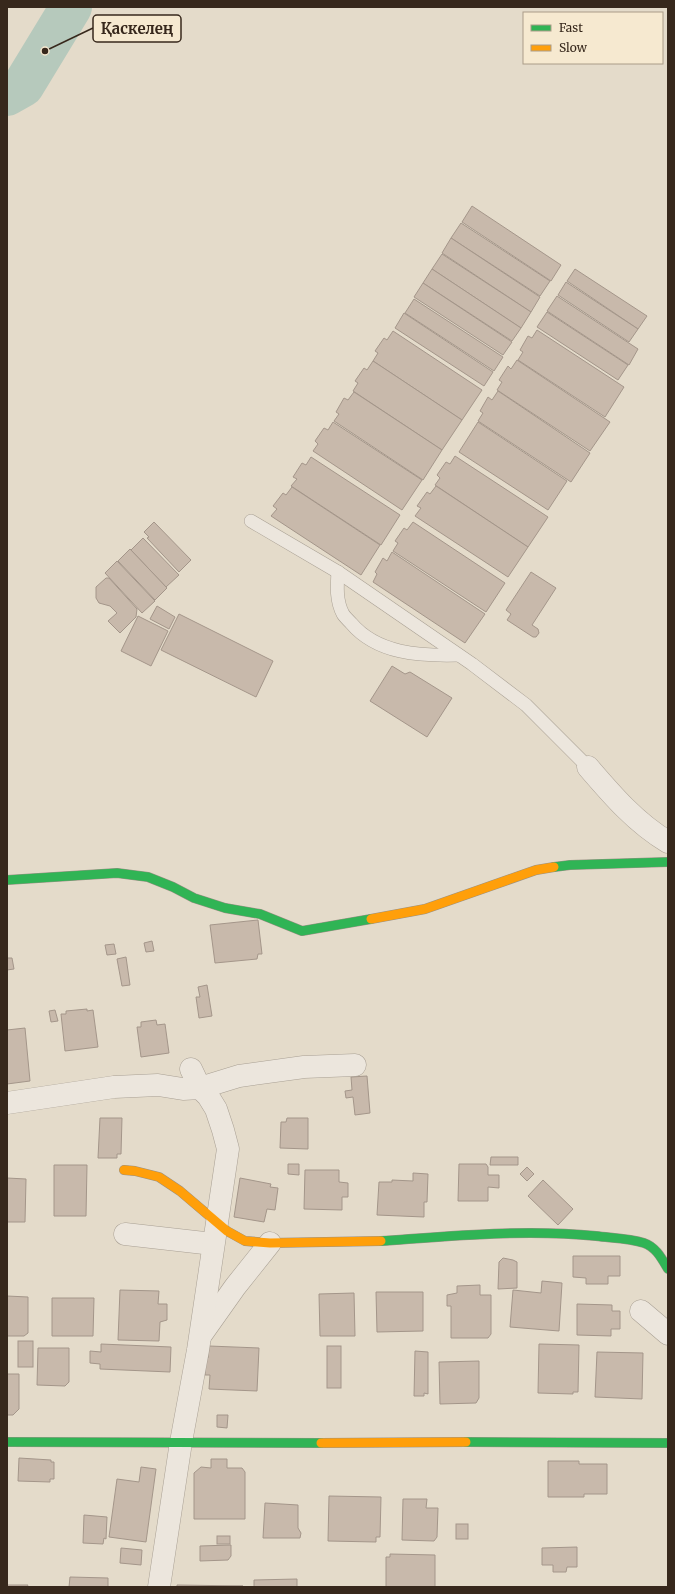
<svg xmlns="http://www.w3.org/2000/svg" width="675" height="1594" viewBox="0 0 675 1594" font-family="Merriweather,serif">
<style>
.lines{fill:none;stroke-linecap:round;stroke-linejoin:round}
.river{stroke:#b6c9bc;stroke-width:42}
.building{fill:#c8b9ab;stroke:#a4968a}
.lane-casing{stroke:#a9a094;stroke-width:14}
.street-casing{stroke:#a9a094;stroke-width:23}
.fast-casing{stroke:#999084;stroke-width:10}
.slow-casing{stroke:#999084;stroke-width:10}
.lane{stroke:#ece6dd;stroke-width:13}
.street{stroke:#ece6dd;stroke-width:22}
.fast{stroke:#30b455;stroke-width:9}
.slow{stroke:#ff9f0a;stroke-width:9}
.leader{fill:none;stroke:#37281c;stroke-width:1.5}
.callout-dot{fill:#37281c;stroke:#f6e9d0;stroke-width:1.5}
.callout{fill:#f6e9d0;stroke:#37281c;stroke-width:1.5}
.callout-label{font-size:15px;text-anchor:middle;font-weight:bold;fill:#37281c}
</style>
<rect width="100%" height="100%" fill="#e4dbca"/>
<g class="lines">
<path class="river" d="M7,95L23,86L71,7"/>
</g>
<g class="building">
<path d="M472,206L561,265L551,281L462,222Z"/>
<path d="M461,223L550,281L540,296L451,238Z"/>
<path d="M451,238L540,297L531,312L442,253Z"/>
<path d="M442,254L531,312L521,328L432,269Z"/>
<path d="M432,269L521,328L512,341L423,283Z"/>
<path d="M575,269L647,316L638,329L567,281Z"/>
<path d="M566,282L638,329L629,342L558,295Z"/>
<path d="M423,283L512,342L503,355L414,297Z"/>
<path d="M557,296L638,349L629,365L547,311Z"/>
<path d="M414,299L503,357L494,371L405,313Z"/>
<path d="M547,312L628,365L618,380L537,327Z"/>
<path d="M404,313L493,372L484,386L395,328Z"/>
<path d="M537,330L624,387L605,417L518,360L523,352L520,350L528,336L532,338Z"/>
<path d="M393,331L482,390L462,420L373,361L378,353L375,351L384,338L387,340Z"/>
<path d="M517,360L610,422L590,451L497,390L502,382L499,380L508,366L511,369Z"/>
<path d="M373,361L462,420L442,450L353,391L358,383L355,381L364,368L367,370Z"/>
<path d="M498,391L590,453L571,482L478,421L483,413L480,411L488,397L492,400Z"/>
<path d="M354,392L442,450L423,480L334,421L339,414L336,412L344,398L348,400Z"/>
<path d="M333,422L422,480L402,510L313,451L318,444L315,441L324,428L328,430Z"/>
<path d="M478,422L567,481L548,510L459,452Z"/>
<path d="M455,456L548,517L528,547L435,485L440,478L437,475L446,462L450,464Z"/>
<path d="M311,457L400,515L381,545L291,486L297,479L293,477L302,463L306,465Z"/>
<path d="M436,486L528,547L508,577L415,516L421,508L417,506L427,492L430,494Z"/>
<path d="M292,487L380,545L361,575L271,516L277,509L273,506L283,493L286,495Z"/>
<path d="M154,522L191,560L179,572L147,538L149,537L144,532Z"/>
<path d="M413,522L505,583L486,612L393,551L398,543L395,541L404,528L407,530Z"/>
<path d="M143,538L179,575L166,587L131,550Z"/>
<path d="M130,549L167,588L155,600L118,561Z"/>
<path d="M392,552L485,614L465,643L373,582L377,574L375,572L383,558L387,561Z"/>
<path d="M117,561L155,601L142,613L105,573Z"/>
<path d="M531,572L556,588L532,625L538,629L539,633L536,637H533L507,620L511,614L506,610Z"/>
<path d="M106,578H109L137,609L136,617L120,633L108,621L117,613L110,606L99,603L96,598V587Z"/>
<path d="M157,606L175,617L169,629L150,619Z"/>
<path d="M179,614L273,661L256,697L161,650Z"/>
<path d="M138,616L168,631L151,666L121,651Z"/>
<path d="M392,666L405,674L410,672L452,698L427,737L370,701Z"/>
<path d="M258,920L262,954H258L257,959L215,963L210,925Z"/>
<path d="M152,941L154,951L146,952L144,943Z"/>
<path d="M114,944L116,954L107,955L105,945Z"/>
<path d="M126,957L130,985L122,986L117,959Z"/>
<path d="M7,958H12L14,969L7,970Z"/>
<path d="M207,985L212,1016L199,1018L196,997H200L198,987Z"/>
<path d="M87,1009V1011L93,1010L98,1047L65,1051L61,1014H66V1011Z"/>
<path d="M55,1010L58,1021L51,1022L49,1011Z"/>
<path d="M156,1020L157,1025L165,1024L169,1053L141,1057L137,1027H141V1022Z"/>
<path d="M25,1028L30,1081L7,1084V1030Z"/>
<path d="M367,1076L370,1113L355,1115L353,1097L346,1098L345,1091L352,1090L351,1077Z"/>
<path d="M100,1118H122L121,1154H117V1158H98Z"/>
<path d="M287,1118H308V1149L280,1148L281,1122H286Z"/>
<path d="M491,1157H518V1165H490Z"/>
<path d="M288,1164H299V1175L288,1174Z"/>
<path d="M459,1164H486L488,1167V1175H499V1188L488,1187V1201H458Z"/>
<path d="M54,1165H87L86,1216H54Z"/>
<path d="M527,1167L534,1174L527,1181L520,1174Z"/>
<path d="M305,1170H339V1182L348,1183V1197H342V1210L304,1209Z"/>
<path d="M413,1173L428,1174L427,1202H424V1217L377,1215L379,1182H392V1180L413,1181Z"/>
<path d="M7,1178L26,1179L25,1222H7Z"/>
<path d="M240,1178L271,1184L270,1187L278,1188L275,1210L267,1209L264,1222L234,1217Z"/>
<path d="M543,1180L573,1209L558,1225L528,1196Z"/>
<path d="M573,1256H620V1276H608V1284H586V1278L573,1277Z"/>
<path d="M503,1258L513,1260L517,1262V1288L498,1289L499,1262Z"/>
<path d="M542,1281L562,1283L559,1331L510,1327L513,1290L541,1293Z"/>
<path d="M480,1285V1295H491V1334L488,1338H451V1306H447V1295L457,1293V1286Z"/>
<path d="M120,1290L159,1291L158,1304H167V1320L160,1322L159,1341L118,1340Z"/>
<path d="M376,1292H423V1331L377,1332Z"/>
<path d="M354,1293L355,1336H320L319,1294Z"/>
<path d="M7,1296L28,1297V1333L24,1336H7Z"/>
<path d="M52,1298H94L93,1336H52Z"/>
<path d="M577,1304L612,1305V1311H620V1329H611V1336L577,1335Z"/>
<rect x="18" y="1341" width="15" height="26"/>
<path d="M101,1344L171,1347L170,1372L100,1369V1364L90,1363V1351L101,1352Z"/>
<path d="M539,1344L579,1345L578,1392H573V1394L538,1393Z"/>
<path d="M209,1346L259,1348L257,1391L209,1389L210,1375H205V1357L208,1358Z"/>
<rect x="327" y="1346" width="14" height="42"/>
<path d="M38,1348H69V1382L65,1386L37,1385Z"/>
<path d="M415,1351L428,1352V1394L424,1393V1396H414Z"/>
<path d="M597,1352L643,1353L642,1399L595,1397Z"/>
<path d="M479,1361V1398L476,1403L440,1404L439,1362Z"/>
<path d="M7,1374H19V1409L13,1415H7Z"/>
<path d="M217,1415H228L227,1428L217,1427Z"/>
<path d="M19,1458L51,1460V1462H54V1479H50V1482L18,1481Z"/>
<path d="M211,1459H227V1468H242L245,1472V1519H194V1473L201,1467L211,1468Z"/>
<path d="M548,1461H579V1464H607V1494H584V1497H548Z"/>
<path d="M141,1467L156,1469L146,1542L109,1537L117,1479L139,1482Z"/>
<path d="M329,1496L381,1497L380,1537H376V1542L328,1541Z"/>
<path d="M403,1499H427L426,1508H438L437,1537L434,1541L402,1540Z"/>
<path d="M265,1503L298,1505V1528L301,1533L300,1538H263Z"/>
<path d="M84,1515L107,1517L106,1539L104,1538L103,1544L83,1543Z"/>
<rect x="456" y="1524" width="12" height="15"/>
<rect x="217" y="1536" width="13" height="8"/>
<path d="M231,1545V1556L228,1560L200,1561V1546Z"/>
<path d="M577,1547V1567H567L566,1572H553V1565H542V1548Z"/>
<path d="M121,1548L142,1550L141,1565L120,1563Z"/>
<path d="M390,1554L435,1555V1587H386V1557H390Z"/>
<path d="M70,1577L108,1578V1587H69Z"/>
<path d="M297,1579V1587H254V1580Z"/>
<path d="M7,1585H28L27,1587H7Z"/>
<path d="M177,1585L243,1586L177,1587Z"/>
</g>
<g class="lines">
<g class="lane-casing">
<g id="lane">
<path d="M251,521L338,572L472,664L526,705L588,767"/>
<path d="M338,572C337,586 336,601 343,614C345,617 348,620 351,623C377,654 420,656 458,655"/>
</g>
</g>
<g class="street-casing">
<g id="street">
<path d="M588,767C612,795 636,823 668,842"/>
<path d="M7,1103L114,1087L158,1085L183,1089L200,1088L239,1076L304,1067L355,1065"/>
<path d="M125,1234L213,1244"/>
<path d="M641,1311L668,1334"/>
<path d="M201,1335L235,1287L270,1243"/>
<path d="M159,1587L181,1442L198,1350L228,1149L223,1130L216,1109L208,1096L200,1088L191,1069"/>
</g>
</g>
<g class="fast-casing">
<g id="fast">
<path d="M554,867L570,865L668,862"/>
<path d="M7,880L117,873L148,877L173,887L194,898L225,908L260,914L302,931L371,919"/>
<path d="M381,1241C453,1236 524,1229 596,1236C612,1238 629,1238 644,1243C656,1247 662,1259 668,1269"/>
<path d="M7,1442L321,1443"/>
<path d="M466,1442L668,1443"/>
</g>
</g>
<g class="slow-casing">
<g id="slow">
<path d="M371,919L425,909L536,870L554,867"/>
<path d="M124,1170L135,1171L159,1177L180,1191L227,1231L245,1241L270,1243L381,1241"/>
<path d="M321,1443L466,1442"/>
</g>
</g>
<use href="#lane" class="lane"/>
<use href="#street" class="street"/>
<use href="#fast" class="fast"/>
<use href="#slow" class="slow"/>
</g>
<path class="leader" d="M45 51L93 28"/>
<circle class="callout-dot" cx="45" cy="51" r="4"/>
<rect class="callout" x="93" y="15" width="88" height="27" rx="4"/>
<g class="callout-label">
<text x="137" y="34">Қаскелең</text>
</g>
<rect width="675" height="1594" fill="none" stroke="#37281c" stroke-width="16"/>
<rect x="523" y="12" width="140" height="52" fill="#f6e9d0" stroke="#aa9c88"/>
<rect x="531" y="25" width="20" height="6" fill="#30b455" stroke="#aa9c88"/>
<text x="559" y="32" font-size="12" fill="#37281c">Fast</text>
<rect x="531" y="45" width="20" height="6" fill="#ff9f0a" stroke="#aa9c88"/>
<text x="559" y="52" font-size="12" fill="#37281c">Slow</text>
</svg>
